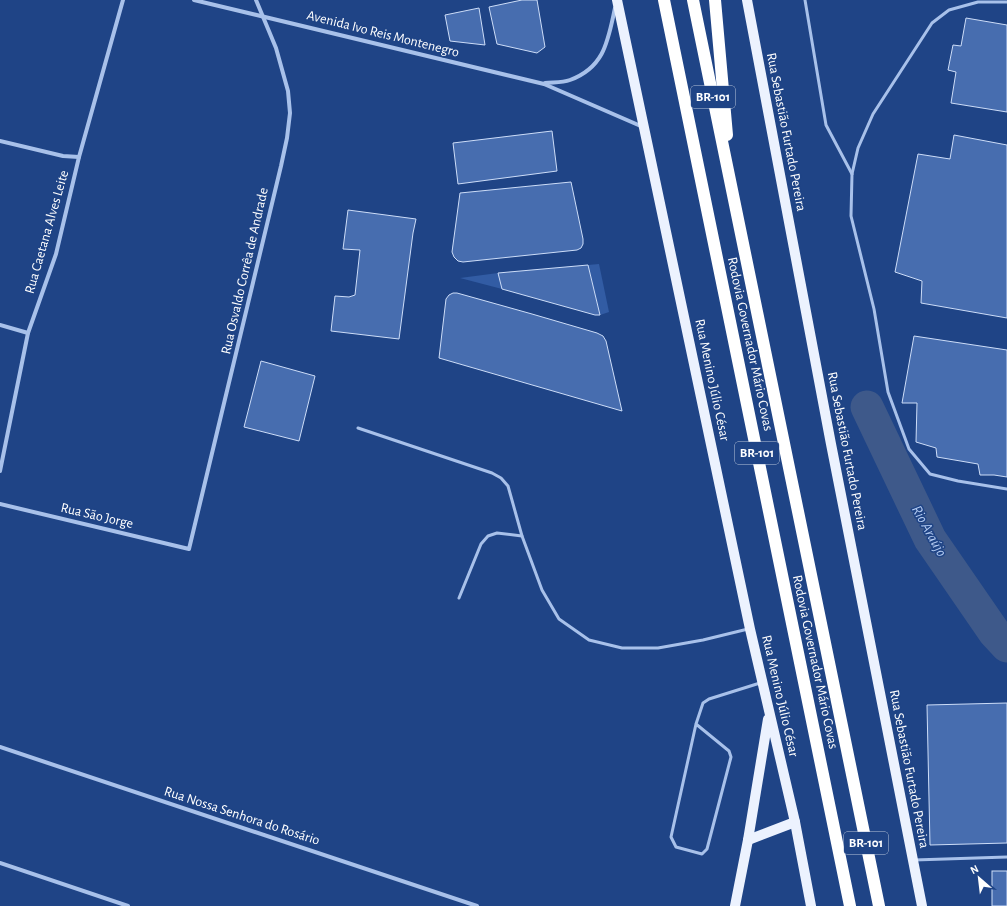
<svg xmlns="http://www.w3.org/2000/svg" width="1007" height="906" viewBox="0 0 1007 906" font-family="'Alegreya Sans',sans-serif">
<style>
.green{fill:#325ca4}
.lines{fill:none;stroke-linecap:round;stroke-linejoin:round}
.river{stroke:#3e598a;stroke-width:33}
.building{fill:#476daf;stroke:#cdddf8}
.lane{stroke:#a8c1ea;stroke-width:3}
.street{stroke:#a8c1ea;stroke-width:4}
.primary{stroke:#ecf2fe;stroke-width:10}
.highway{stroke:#fff;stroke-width:12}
.labels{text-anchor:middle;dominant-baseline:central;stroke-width:3;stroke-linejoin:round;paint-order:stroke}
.shield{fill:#1f4486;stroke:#bcc7db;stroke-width:1}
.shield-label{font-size:13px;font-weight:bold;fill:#fff}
.street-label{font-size:14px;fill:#fff;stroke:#1f4486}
.water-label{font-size:15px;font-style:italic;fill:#b4cbf2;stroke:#1f4486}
</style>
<rect width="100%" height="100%" fill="#1f4486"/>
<g class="green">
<path d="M599,264L609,312L600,315L588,265Z"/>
<path d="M498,273L502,289L460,278Z"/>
</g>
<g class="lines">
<path class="river" d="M867,407L930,539L994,632L1007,646"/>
</g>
<g class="building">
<path d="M522,0H537L545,47L537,53L497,44L489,7Z"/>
<path d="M479,8L485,45L450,41L445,15Z"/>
<path d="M966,18L1007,25V112L951,103L956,72L948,70L953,45L961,46Z"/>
<path d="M552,131L557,171L458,184L453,143Z"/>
<path d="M954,135L1007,145V318L921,303L922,281L895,272L918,154L950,159Z"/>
<path d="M571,182L583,239V244L581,248L577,250L463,262L458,261L454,257L452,252L460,193Z"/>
<path d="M348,210L416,219L413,233L399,339L331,331L335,296L349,297L355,295L360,250L343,249Z"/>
<path d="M588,265L600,315H595L502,289L498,273Z"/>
<path d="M453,293H457L532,314L597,333L603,336L606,341L622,411L439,358L446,299L449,295Z"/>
<path d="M914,336L1007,350V477L994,475H980L978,464L937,457L936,448L916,442L917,403H902Z"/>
<path d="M261,361L315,376L299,441L244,427Z"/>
<path d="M1007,703V843L930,845L927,705Z"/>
<rect x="992" y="871" width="15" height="35"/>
</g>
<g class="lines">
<g class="lane">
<path d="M805,0L826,125L852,174"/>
<path d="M1007,2H978L949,10L932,23L873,114L858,148L852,174L851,216L874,309L888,392L909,449L930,474L958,481L1007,489"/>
<path d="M358,428L492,473L501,478L508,486L522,536L542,590L559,619L589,640L622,648H658L703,640L748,629"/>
<path d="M459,598L481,544L488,536L497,533L522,536"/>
<path d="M696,724L729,751L731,757L707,849L702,854L676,847L671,837L696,724L703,703L709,699L760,683"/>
<path d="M914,860L1007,857"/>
</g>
<g class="street">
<path d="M194,0L544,84L643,127"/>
<path d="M545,83C553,82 562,83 570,80C605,67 608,40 615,8"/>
<path d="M0,141L63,156L79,157"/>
<path d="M0,325L28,333"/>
<path d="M0,471L28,333L56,254L79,157L123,0"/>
<path d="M0,504L189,549L281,166L287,138L290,113L288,91L276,48L256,0"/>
<path d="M0,747L477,906"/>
<path d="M0,863L128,906"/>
</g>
<g class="primary">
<path d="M617,0L750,629L795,822L811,906"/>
<path d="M747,0L831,444L922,906"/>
<path d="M748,840L795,822"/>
<path d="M735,906L748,840L768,719"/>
</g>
<g class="highway">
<path d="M664,0L850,906"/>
<path d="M693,0L879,906"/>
<path d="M715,0L727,135"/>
</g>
</g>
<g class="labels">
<g class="shield">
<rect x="691" y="86" width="44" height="22" rx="3"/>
<rect x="735" y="442" width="44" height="22" rx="3"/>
<rect x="844" y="832" width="44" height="22" rx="3"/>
</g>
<g class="shield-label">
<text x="713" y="97">BR-101</text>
<text x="757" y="453">BR-101</text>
<text x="866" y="843">BR-101</text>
</g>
<g class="street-label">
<text transform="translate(383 34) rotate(14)">Avenida Ivo Reis Montenegro</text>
<text transform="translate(786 132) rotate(79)">Rua Sebastião Furtado Pereira</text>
<text transform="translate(47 232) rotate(-74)">Rua Caetana Alves Leite</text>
<text transform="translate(245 271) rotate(-77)">Rua Osvaldo Corrêa de Andrade</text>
<text transform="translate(750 344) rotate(78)">Rodovia Governador Mário Covas</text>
<text transform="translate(712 380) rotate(78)">Rua Menino Júlio César</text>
<text transform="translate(847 451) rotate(79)">Rua Sebastião Furtado Pereira</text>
<text transform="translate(97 516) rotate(13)">Rua São Jorge</text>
<text transform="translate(815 662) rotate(78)">Rodovia Governador Mário Covas</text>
<text transform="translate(780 696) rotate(77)">Rua Menino Júlio César</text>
<text transform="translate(909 769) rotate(79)">Rua Sebastião Furtado Pereira</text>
<text transform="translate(242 816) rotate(18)">Rua Nossa Senhora do Rosário</text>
</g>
<g class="water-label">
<text transform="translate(929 531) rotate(61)">Rio Araújo</text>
</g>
</g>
<g transform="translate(979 878) rotate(332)" stroke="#1f4486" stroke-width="3" paint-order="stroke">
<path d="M0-3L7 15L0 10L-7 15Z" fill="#ffffff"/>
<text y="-6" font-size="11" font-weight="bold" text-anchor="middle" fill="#ffffff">N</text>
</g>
</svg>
